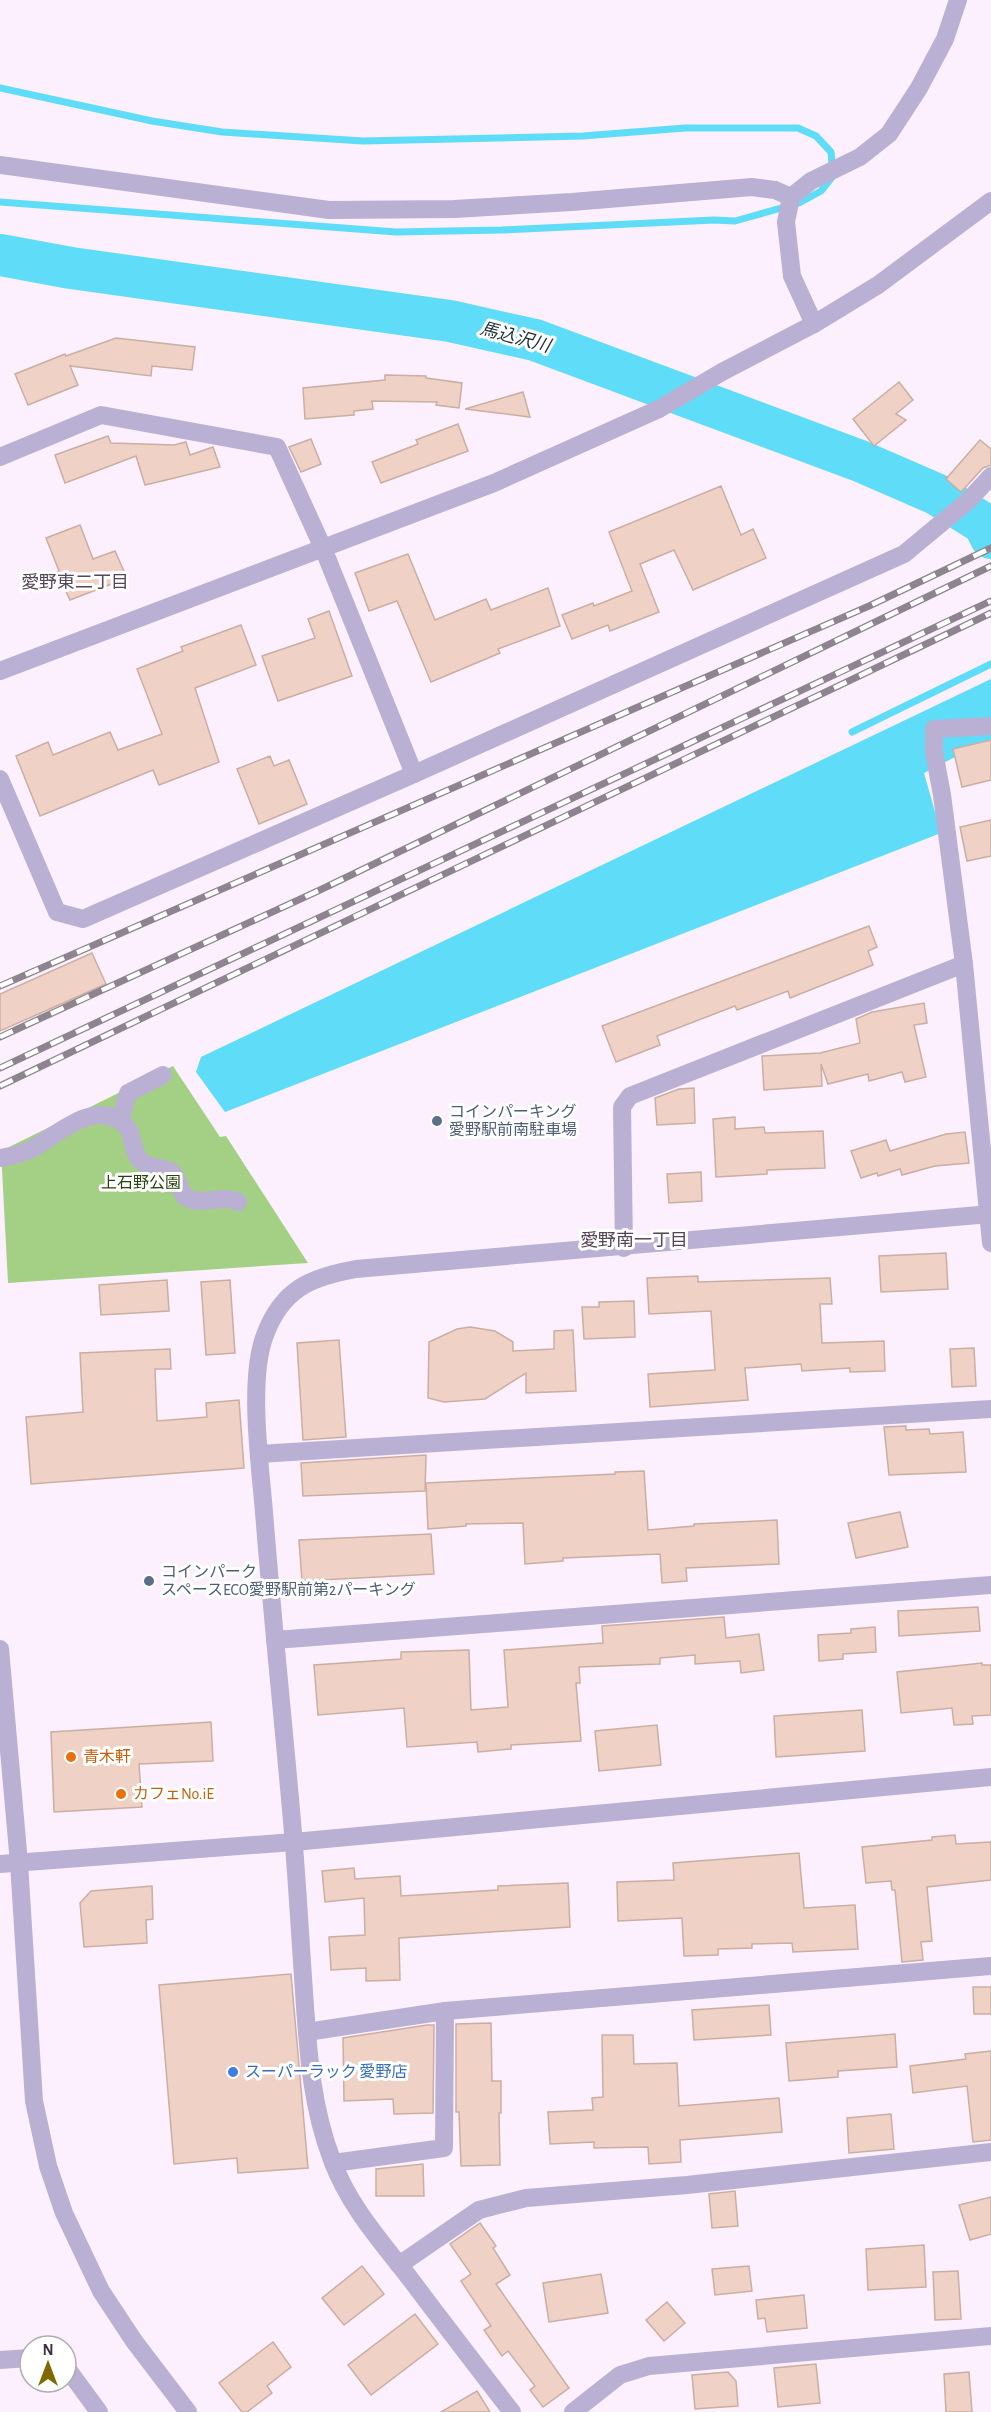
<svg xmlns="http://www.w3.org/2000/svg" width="991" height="2412" viewBox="0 0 991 2412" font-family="'Alegreya Sans','Noto Sans JP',sans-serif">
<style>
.green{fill:#a4d085}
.water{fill:#5fdcf8}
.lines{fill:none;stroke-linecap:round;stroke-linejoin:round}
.stream{stroke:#5fdcf8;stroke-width:7}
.river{stroke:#5fdcf8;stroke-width:42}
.building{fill:#efd1c5;stroke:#cbaea2;stroke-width:1.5}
.minor{stroke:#b9b0d4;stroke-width:18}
.rail-casing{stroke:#8d848f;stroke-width:7}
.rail{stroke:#fff;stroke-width:4.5;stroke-dasharray:14;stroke-linecap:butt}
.service-dot{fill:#5c6f8a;stroke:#fff;stroke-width:2}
.food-dot{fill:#e8710a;stroke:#fff;stroke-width:2}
.shop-dot{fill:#3f7fe0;stroke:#fff;stroke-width:2}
.labels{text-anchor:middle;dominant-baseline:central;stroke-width:6;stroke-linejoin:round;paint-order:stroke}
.service-label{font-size:16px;fill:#4e5e75;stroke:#fff;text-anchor:start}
.park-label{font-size:16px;fill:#28450d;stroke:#fff}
.food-label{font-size:16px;fill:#c56008;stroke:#fff;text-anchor:start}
.shop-label{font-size:16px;fill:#366cbe;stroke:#fff;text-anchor:start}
.water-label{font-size:18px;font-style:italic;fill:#1b3136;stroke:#fff}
.neighbourhood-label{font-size:18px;fill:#554558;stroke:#fff}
</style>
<rect width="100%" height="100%" fill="#fcf0fe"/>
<path class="green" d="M173,1066L220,1137L226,1136L308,1263L8,1283L1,1151Z"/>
<path class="water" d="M991,679V749L957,756L924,773L941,833L225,1112L196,1072L201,1057Z"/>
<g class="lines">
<g class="stream">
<path d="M0,88L152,121L222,132L363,141L583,136L685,128H798L816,136L831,152L833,176L821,191L799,203L735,221L714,220L502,230L396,232L0,202"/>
<path d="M852,732L991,664"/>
</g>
<path class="river" d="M0,255L71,268L450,321L535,340L860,461L936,494L984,524L991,538"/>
</g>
<g class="building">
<path d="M116,338L195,347L192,370L152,366L151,376L70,366L78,385L28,405L15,374L65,354L66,356Z"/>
<path d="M385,375L426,376V378L462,383L459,408L436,405L437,402L372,401L373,409L354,411V415L305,419L303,388L385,380Z"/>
<path d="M899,382L913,400L896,414L906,420L874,446L853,419Z"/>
<path d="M523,392L530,417L465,409Z"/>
<path d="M458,424L468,451L381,483L372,462L418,444L416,440Z"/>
<path d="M108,436L111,443L174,445L186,442L190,455L213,447L220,467L145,485L136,456L65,483L55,455Z"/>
<path d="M311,439L321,464L301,472L289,447Z"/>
<path d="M980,440L991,449V465L983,468L961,492L946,479Z"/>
<path d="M721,486L741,535L753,529L766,558L693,590L674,550L640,564L659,612L610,631L608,625L572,639L562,615L593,603L594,606L632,591L609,532Z"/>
<path d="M80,525L93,559L115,551L127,578L70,600L57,572L59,571L46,538Z"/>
<path d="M408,554L435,620L486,599L491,610L548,588L560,626L498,649L500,653L431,682L397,601L369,611L355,573Z"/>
<path d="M329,611L352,676L278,701L262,656L315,638L308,619Z"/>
<path d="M241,625L256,665L195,688L219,762L159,785L153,770L40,816L16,756L48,742L53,755L110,732L118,750L162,734L137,669L183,651L181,647Z"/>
<path d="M991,740V780L962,787L953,749Z"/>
<path d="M270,756L274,766L289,760L307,804L259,824L237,769Z"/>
<path d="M991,820V856L967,861L960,827Z"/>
<path d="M869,926L877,947L868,951L873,965L790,998L788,991L737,1010L735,1006L657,1036L660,1045L616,1062L602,1026Z"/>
<path d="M92,953L106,984L0,1031V994Z"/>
<path d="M924,1003L927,1023L914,1025L926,1077L905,1082L902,1072L869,1081L868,1074L828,1084L821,1064L822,1086L764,1090L762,1056L820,1053L860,1043L856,1019L872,1012Z"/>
<path d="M694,1088L695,1123L657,1125L655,1098L679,1089Z"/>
<path d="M735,1117V1129L764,1127L765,1133L823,1131L825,1168L767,1170V1174L716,1177L713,1119Z"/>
<path d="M965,1132L969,1163L935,1166L902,1175L900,1169L878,1176L877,1173L861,1178L851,1151L886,1140L890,1151L946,1134Z"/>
<path d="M701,1172L702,1201L669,1203L667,1174Z"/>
<path d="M946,1253L948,1289L881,1292L879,1256Z"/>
<path d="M698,1276V1282L830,1278L832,1304H820L822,1343L884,1341L885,1371L850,1372V1368L802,1371L801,1364L745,1368L748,1400L650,1407L648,1374L715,1370L711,1311L649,1314L647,1278Z"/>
<path d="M167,1280L169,1311L101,1315L99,1285Z"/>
<path d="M230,1280L235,1353L206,1355L201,1282Z"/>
<path d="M634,1301L635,1337L584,1339L582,1307H599V1302Z"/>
<path d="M470,1327L495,1331L513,1342V1351L554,1349V1331L573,1330L576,1391L526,1393V1373L485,1399L444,1402L428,1398L429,1342L457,1329Z"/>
<path d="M339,1340L346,1437L303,1440L297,1343Z"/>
<path d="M974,1348L976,1386L952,1387L950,1349Z"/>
<path d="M170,1349L171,1369H155L157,1421L207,1417L206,1403L239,1400L244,1468L31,1484L26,1417L83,1412L80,1353Z"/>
<path d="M906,1426V1430L929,1429L930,1434L963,1432L966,1472L889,1475L884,1427Z"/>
<path d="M426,1455L425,1491L303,1496L301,1463Z"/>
<path d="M644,1471L648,1530L694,1526V1524L777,1520L779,1564L686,1568L687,1581L662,1583L660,1554L563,1558V1561L525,1564L523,1523L466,1524V1526L428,1529L426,1483L615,1474V1472Z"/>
<path d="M900,1512L908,1547L856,1558L848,1523Z"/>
<path d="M431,1534L434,1574L302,1581L299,1540Z"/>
<path d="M978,1607L980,1631L899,1636L898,1611Z"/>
<path d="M724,1617L726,1638L759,1634L764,1670L741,1673L740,1661L695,1664V1655L660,1658V1664L579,1667L580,1683H576L581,1741L511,1745V1749L478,1752L477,1742L407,1747L404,1708L318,1715L314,1665L401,1659V1652L469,1650L471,1710L508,1707L504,1650L603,1643L602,1626Z"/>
<path d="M875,1627L876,1652L843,1654V1659L819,1661L818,1635L851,1633V1629Z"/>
<path d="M982,1663V1665H991V1715L972,1716L973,1724L954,1725L952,1708L901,1713L897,1672Z"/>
<path d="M862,1710L865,1751L776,1757L774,1716Z"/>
<path d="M211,1722L213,1761L139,1764L142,1807L54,1812L51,1732Z"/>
<path d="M657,1725L661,1765L599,1771L595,1731Z"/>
<path d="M955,1835L956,1844L991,1842V1880L927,1887L932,1941L921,1942L923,1960L902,1962L895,1890H892L891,1881L866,1883L862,1847L932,1840V1837Z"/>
<path d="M799,1853L804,1908L855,1905L858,1949L793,1952L792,1943L752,1944V1948L718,1949V1955L684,1956L682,1918L618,1921L617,1882L674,1880L673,1863Z"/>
<path d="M354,1868L355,1879L400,1876L401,1896L498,1890V1886L568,1883L570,1927L399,1938L400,1980L366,1981V1968L331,1970L329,1937L365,1935L364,1898L325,1902L322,1871Z"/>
<path d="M152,1886L153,1919L146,1920L147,1943L84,1947L80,1903L91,1891Z"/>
<path d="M291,1974L308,2168L238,2173L237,2158L174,2164L159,1985Z"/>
<path d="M973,1987H991V2014H974Z"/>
<path d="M769,2005L771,2035L694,2040L692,2010Z"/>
<path d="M491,2023L492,2081H501V2113H499L500,2165L461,2166L459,2112H456V2024Z"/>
<path d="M427,2025H434L433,2113L394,2114L393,2099L344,2101L343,2038Z"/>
<path d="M895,2034L897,2067L838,2071V2077L789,2081L786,2043Z"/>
<path d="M602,2035H633L634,2064L677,2063L679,2106L779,2098L782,2132L680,2140L681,2162L649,2164L648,2147L594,2148V2142L550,2144L548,2112L593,2110L592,2098L603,2097Z"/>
<path d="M991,2051V2140L973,2142L967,2086L913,2093L910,2066L966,2059L965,2054Z"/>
<path d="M891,2114L894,2149L849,2153L847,2118Z"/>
<path d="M423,2164L424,2196H376V2169Z"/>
<path d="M735,2191L738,2226L712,2228L709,2194Z"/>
<path d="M991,2197V2234L970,2240L959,2205Z"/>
<path d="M480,2223L496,2246L493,2248L510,2275L496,2284L569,2388L543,2407L530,2390L535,2386L508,2351L502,2356L484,2330L491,2326L461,2281L471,2274L450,2244Z"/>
<path d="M924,2245L926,2287L868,2290L866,2249Z"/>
<path d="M362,2266L384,2294L344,2325L322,2298Z"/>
<path d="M749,2266L752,2291L715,2295L712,2269Z"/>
<path d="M958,2271L961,2319L935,2320L933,2272Z"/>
<path d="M601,2274L608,2313L549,2322L543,2283Z"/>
<path d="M804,2295L807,2328L767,2332L765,2318L758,2319L756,2300Z"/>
<path d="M667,2302L685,2323L664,2341L646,2320Z"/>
<path d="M415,2314L438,2344L371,2395L348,2365Z"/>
<path d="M273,2342L291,2367L267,2386L272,2393L247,2412H242L219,2383Z"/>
<path d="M816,2364L820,2403L778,2407L774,2368Z"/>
<path d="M728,2372L736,2381L738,2406L695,2409L692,2375Z"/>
<path d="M969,2372L972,2412H946L944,2374Z"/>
<path d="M477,2391L490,2412H441Z"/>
</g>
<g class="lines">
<g class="minor">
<path d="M0,165L329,210L454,209L572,202L752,187L775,190L791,197"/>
<path d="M814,324L792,276L786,222L791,197L811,181L860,157L889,134L919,88L945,39L958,0"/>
<path d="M0,457L101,415L277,447L323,548L414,774"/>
<path d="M0,671L494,483L659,409L722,372L814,324L878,285L991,201"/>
<path d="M0,779L57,912L83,919L414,774L904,554L969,500L991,476"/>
<path d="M964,964L942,795L934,752V729L991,726"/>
<path d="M120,1121L128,1093L163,1075"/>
<path d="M1,1158C12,1156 22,1154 32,1149C57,1135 95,1098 124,1124C136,1135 130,1151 141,1161C150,1170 167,1165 174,1175C178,1181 181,1190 184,1196C204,1208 219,1193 238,1202"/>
<path d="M624,1248L622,1107L630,1096L964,964L991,1243"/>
<path d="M259,1454L991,1409"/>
<path d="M275,1640L991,1585"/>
<path d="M0,1649L19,1863L34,2101L48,2166L64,2213L101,2291L134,2341L188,2412"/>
<path d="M0,1864L294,1842L991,1777"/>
<path d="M307,2032L445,2011L991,1966"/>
<path d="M333,2163L444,2148L445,2011"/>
<path d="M399,2265L479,2210L526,2198L687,2185L991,2152"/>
<path d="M0,2360L30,2358"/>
<path d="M66,2367L99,2412"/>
<path d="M512,2412C477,2367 442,2321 408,2276C379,2239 348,2204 332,2160C311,2105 308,2050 304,1992C300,1935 297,1878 292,1821C283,1718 272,1615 264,1512C260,1464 248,1379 265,1335C282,1289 311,1277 356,1269L991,1214"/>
<path d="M573,2412L620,2375L649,2366L991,2336"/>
</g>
<g class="rail-casing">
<g id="rail">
<path d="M0,986L869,606L991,548"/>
<path d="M0,1037L320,890L991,566"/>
<path d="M0,1068L991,601"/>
<path d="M0,1086L991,613"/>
</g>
</g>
<use href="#rail" class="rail"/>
</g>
<g class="service-dot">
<circle cx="437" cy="1121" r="6"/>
<circle cx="149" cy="1581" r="6"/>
</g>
<g class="food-dot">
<circle cx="71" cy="1757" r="6"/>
<circle cx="121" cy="1794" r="6"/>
</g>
<circle class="shop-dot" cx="233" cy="2072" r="6"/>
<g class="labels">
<g class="service-label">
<text x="449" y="1112">コインパーキング<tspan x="449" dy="18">愛野駅前南駐車場</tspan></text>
<text x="161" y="1572">コインパーク<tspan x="161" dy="18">スペースECO愛野駅前第2パーキング</tspan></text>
</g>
<g class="park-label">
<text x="141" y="1183">上石野公園</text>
</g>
<g class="food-label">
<text x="83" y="1757">青木軒</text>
<text x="133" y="1794">カフェNo.iE</text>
</g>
<g class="shop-label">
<text x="245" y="2072">スーパーラック 愛野店</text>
</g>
<g class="water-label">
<text transform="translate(515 338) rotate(15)">馬込沢川</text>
</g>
<g class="neighbourhood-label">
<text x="75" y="583">愛野東二丁目</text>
<text x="634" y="1241">愛野南一丁目</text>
</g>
</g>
<g transform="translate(48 2364)"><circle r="28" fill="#ffffff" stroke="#b0adb1" stroke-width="1.5"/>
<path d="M0-4.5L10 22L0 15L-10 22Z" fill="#7f6900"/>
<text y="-9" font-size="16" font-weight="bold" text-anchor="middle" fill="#39323b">N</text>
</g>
</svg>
